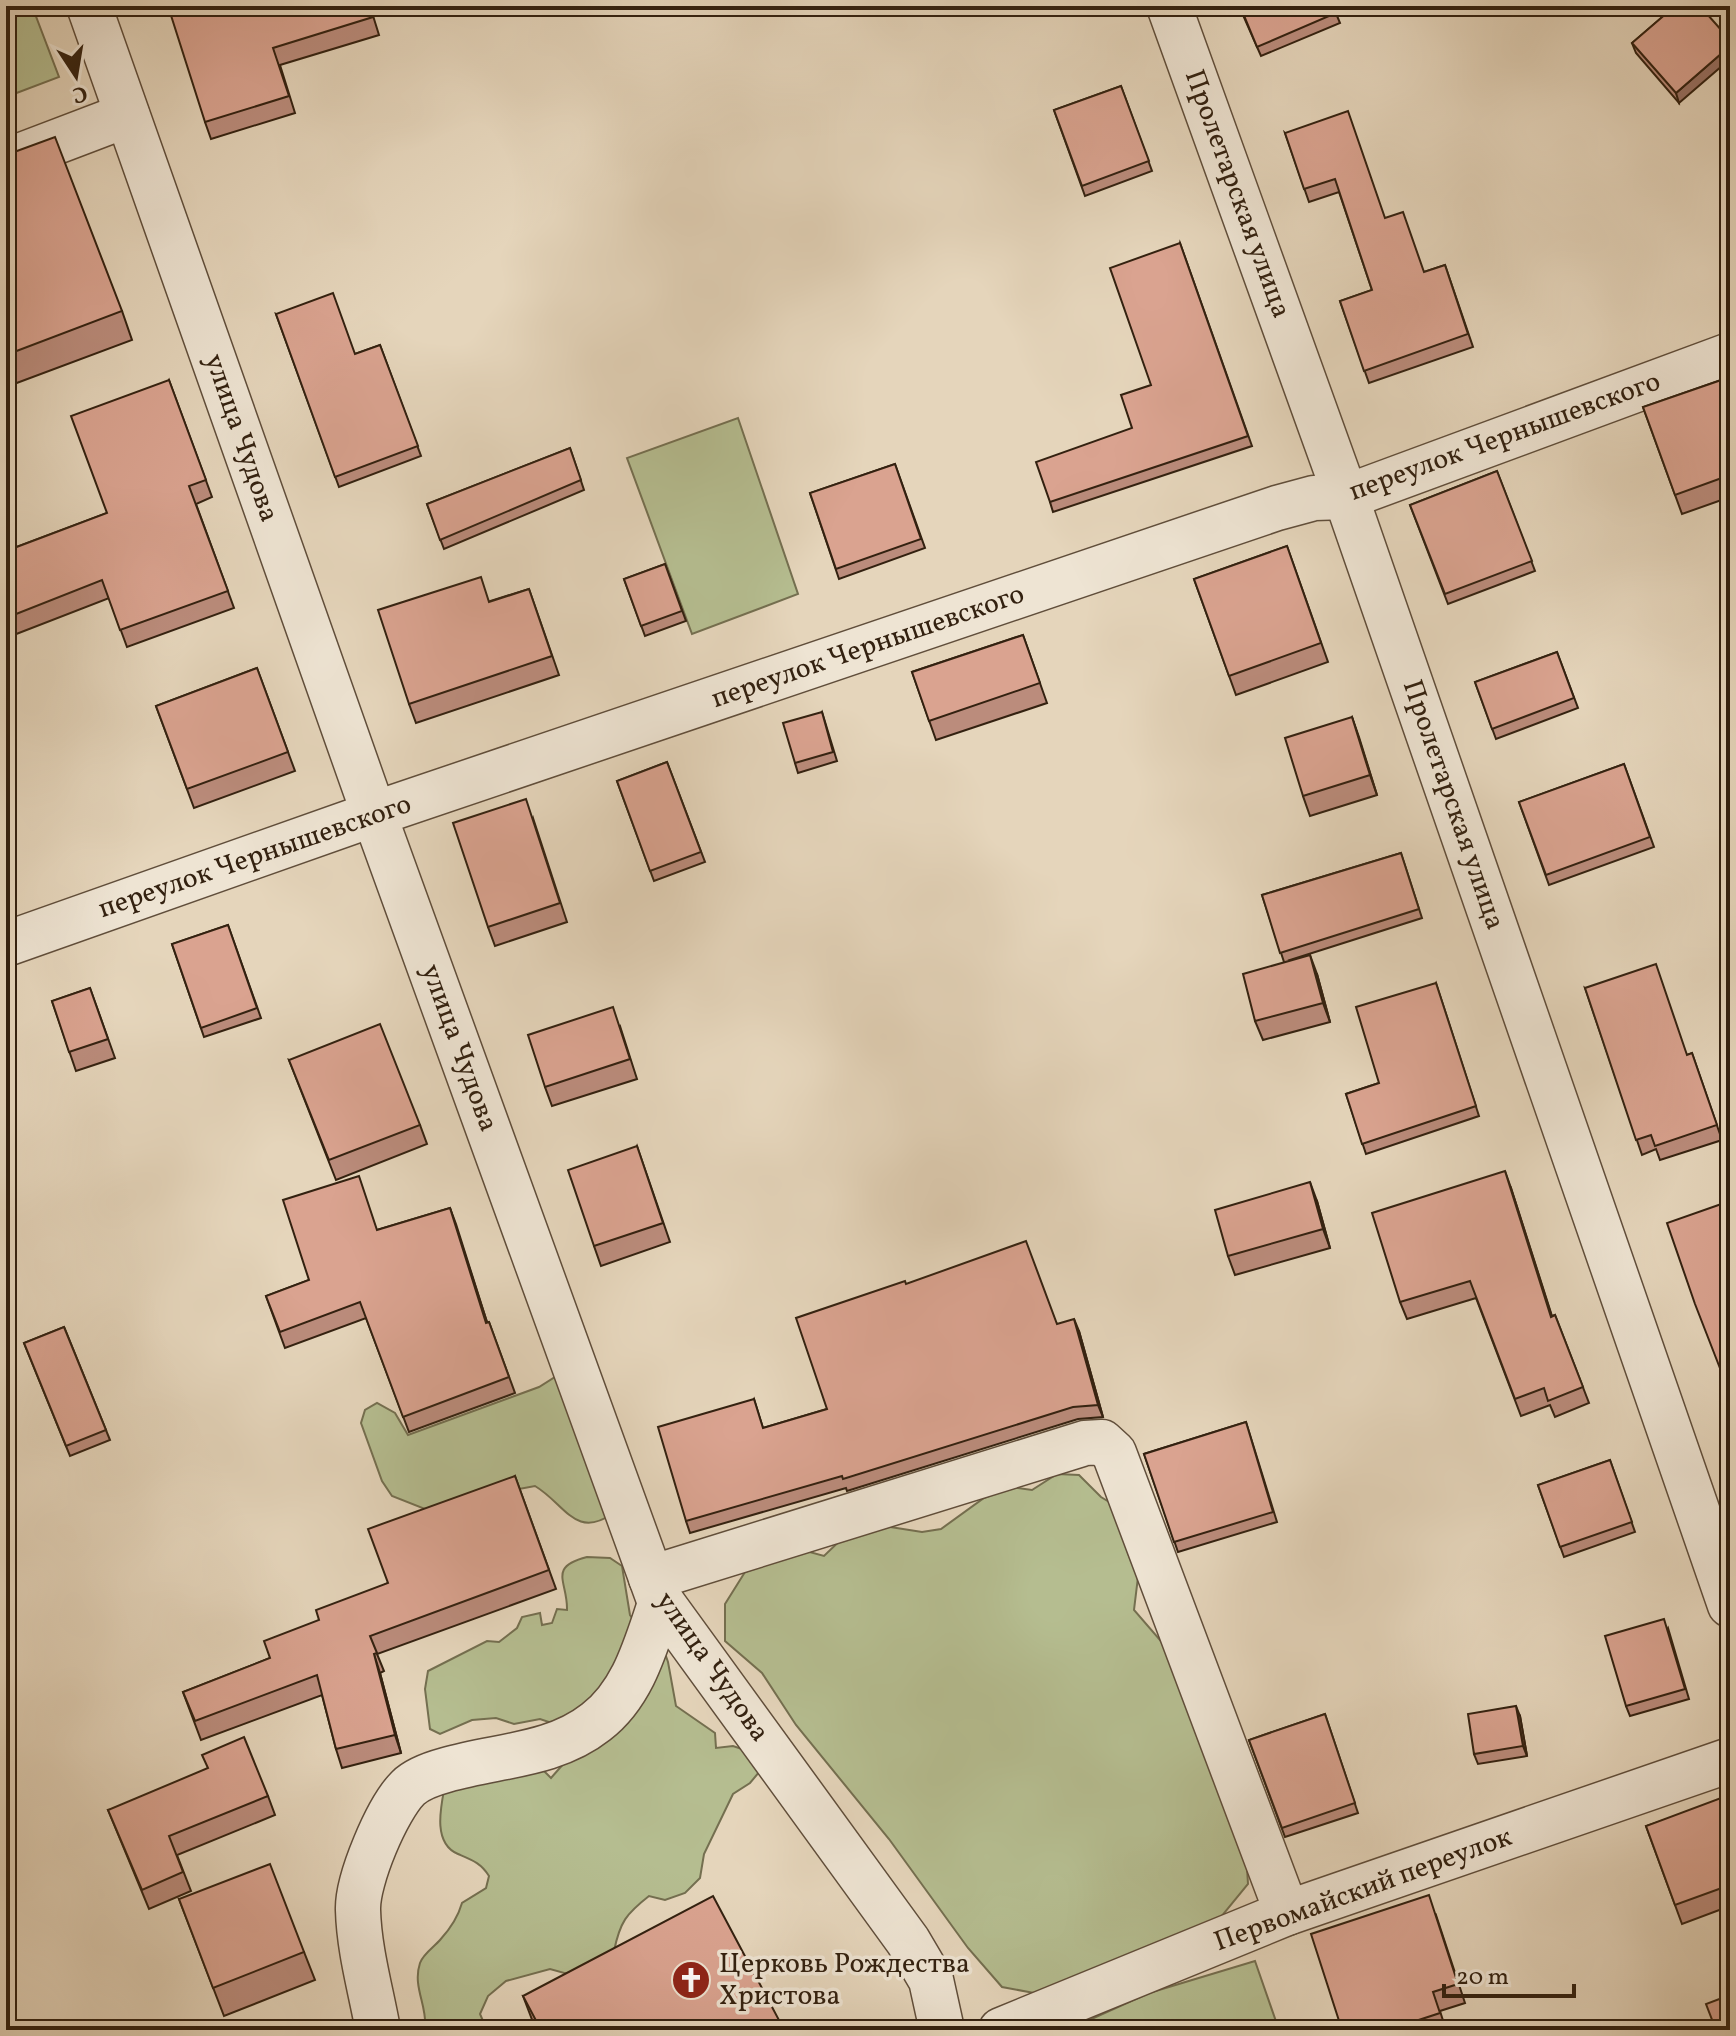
<svg xmlns="http://www.w3.org/2000/svg" width="1736" height="2036" viewBox="0 0 1736 2036" font-family="Vollkorn,serif">
<style>
.green{fill:#b5bd90;stroke:#746f50;stroke-width:2}
.lines{fill:none;stroke-linecap:round;stroke-linejoin:round}
.minor-casing{stroke:#604e3b;stroke-width:47}
.minor{stroke:#eee4d3;stroke-width:44}
.wall{fill:#bb8c7c;stroke:#332110;stroke-width:2}
.shaded-wall{fill:#997265;stroke:#332110;stroke-width:2}
.building{fill:#daa390;stroke:#332110;stroke-width:2}
.labels{text-anchor:middle;dominant-baseline:central;stroke-width:7;stroke-linejoin:round;paint-order:stroke}
.street-label{font-size:28px;fill:#332110;stroke:#eee4d3}
.poi-label{font-size:28px;fill:#332110;stroke:#eee4d3;text-anchor:start}
</style>
<rect width="100%" height="100%" fill="#e5d5bb"/>
<filter id="stains"><feTurbulence type="fractalNoise" baseFrequency=".0025" numOctaves="4"/><feColorMatrix values="0 0 0 0 .2 0 0 0 0 .09 0 0 0 0 .02 0 0 0 .5 -.17"/></filter>
<radialGradient id="worn" r=".72"><stop offset=".6" stop-color="#630" stop-opacity="0"/><stop offset="1" stop-color="#630" stop-opacity=".3"/></radialGradient>
<g class="green">
<path d="M6,6H32L59,77L6,97Z"/>
<path d="M738,418L798,594L692,634L627,458Z"/>
<path d="M555,1377L612,1514C575,1539 565,1504 535,1486L508,1491L435,1513L392,1496L382,1481L361,1423L365,1410L377,1403L395,1413L408,1435L539,1387Z"/>
<path d="M1057,1474L1079,1475L1101,1497L1124,1511L1128,1553L1138,1577L1134,1610L1173,1655L1245,1837L1248,1884L1221,1917L1034,1993L1002,1987L968,1948L889,1839L796,1725L762,1673L725,1641V1604L745,1572L806,1551L824,1556L849,1532L884,1526L922,1532L941,1529L984,1498L1011,1487L1032,1490Z"/>
<path d="M587,1557L610,1558L622,1566L630,1615L641,1629L661,1642L668,1662L676,1706L715,1733L716,1748L733,1746L754,1753L760,1771L750,1783L733,1794L704,1854L700,1878L685,1893L665,1900L649,1896C626,1914 620,1922 614,1951L575,1976L550,1969L506,1981L488,1996L480,2014L487,2030H425C428,2006 412,1987 420,1963C423,1954 434,1947 440,1940C451,1928 458,1917 462,1903L486,1888L489,1876C481,1863 472,1860 458,1854C432,1843 441,1806 445,1785L533,1760L551,1778L573,1753L564,1727L540,1719L514,1724L496,1718L472,1720L440,1734L430,1729L425,1689L428,1671L487,1641L499,1642L517,1628L522,1617L540,1613L542,1625L552,1623L557,1609L567,1610C568,1582 547,1567 587,1557Z"/>
<path d="M1255,1961L1279,2030H1067L1149,1993Z"/>
</g>
<g class="lines">
<g class="minor-casing">
<g id="minor">
<path d="M89,6L374,814L658,1597L908,1941L931,1980L942,2030"/>
<path d="M1169,6L1346,497L1730,1605"/>
<path d="M6,161L127,115"/>
<path d="M6,944L374,814L1277,508L1314,498L1346,497L1730,355"/>
<path d="M651,1578L1085,1443L1102,1442L1114,1453L1287,1913"/>
<path d="M378,2030C371,1991 359,1950 358,1910C357,1880 387,1809 408,1788C417,1779 435,1773 446,1770C497,1755 553,1756 596,1722C634,1693 646,1644 661,1601"/>
<path d="M1001,2030L1287,1913L1730,1760"/>
</g>
</g>
<use href="#minor" class="minor"/>
</g>
<g class="wall">
<path d="M251,6H370L379,35L280,65L295,113L211,139L205,122L248,7Z"/>
<path d="M1239,6H1333L1340,23L1261,56Z"/>
<path d="M1675,6L1679,103L1636,53L1632,43Z"/>
<path d="M1121,86L1152,171L1085,196L1054,110Z"/>
<path d="M1285,133L1385,218L1424,272L1445,265L1473,347L1369,383L1340,301L1372,290L1339,192L1309,202Z"/>
<path d="M1180,243L1252,446L1053,512L1050,502L1132,428L1151,385Z"/>
<path d="M6,303L122,311L132,340L6,387Z"/>
<path d="M276,314L355,354L380,345L421,456L339,487Z"/>
<path d="M1730,377V497L1682,514L1643,407Z"/>
<path d="M169,380L212,497L196,504L234,608L127,647L109,598L6,638V551L107,513Z"/>
<path d="M570,448L584,490L444,549L427,504Z"/>
<path d="M895,464L925,548L839,579L810,493Z"/>
<path d="M1497,471L1535,571L1448,604L1410,505Z"/>
<path d="M1287,546L1328,662L1236,695L1194,579Z"/>
<path d="M665,564L686,621L645,636L624,579Z"/>
<path d="M529,589L559,675L416,723L409,704L490,601Z"/>
<path d="M1023,635L1047,703L936,740L912,672Z"/>
<path d="M1557,652L1578,708L1496,739L1475,682Z"/>
<path d="M257,668L295,771L194,808L156,706Z"/>
<path d="M822,712L837,761L798,773L795,763Z"/>
<path d="M1352,717L1377,795L1310,816L1303,796Z"/>
<path d="M667,762L705,862L654,881L617,781Z"/>
<path d="M1624,764L1654,847L1549,885L1519,802Z"/>
<path d="M533,818L567,922L495,946L488,927Z"/>
<path d="M1401,853L1422,918L1290,960L1317,974L1330,1022L1263,1040L1255,1021L1284,962L1262,895Z"/>
<path d="M228,925L261,1018L204,1037L172,944Z"/>
<path d="M1436,983L1479,1116L1366,1154L1346,1094L1379,1083Z"/>
<path d="M90,988L115,1058L76,1071L52,1001Z"/>
<path d="M1585,988L1687,1055L1692,1053L1722,1140L1660,1160L1656,1149L1642,1155Z"/>
<path d="M620,1026L637,1079L552,1106L545,1087Z"/>
<path d="M289,1060L420,1125L427,1144L336,1180Z"/>
<path d="M637,1146L670,1242L601,1266L594,1246Z"/>
<path d="M1511,1188L1552,1316L1555,1315L1589,1403L1555,1417L1550,1405L1521,1416L1476,1298L1407,1319L1400,1302Z"/>
<path d="M1317,1201L1330,1248L1235,1275L1228,1256Z"/>
<path d="M450,1208L487,1322H489L515,1393L409,1432L366,1318L285,1348L266,1296L309,1280L377,1230Z"/>
<path d="M906,1284L1079,1331L1103,1417L1078,1419L847,1491L846,1488L690,1533L686,1521L754,1399L763,1428L827,1409Z"/>
<path d="M64,1327L110,1440L70,1456L24,1343Z"/>
<path d="M1246,1422L1277,1522L1178,1552L1144,1454Z"/>
<path d="M1610,1460L1635,1532L1564,1557L1538,1485Z"/>
<path d="M515,1476L556,1589L377,1654L384,1671L380,1673L401,1753L342,1768L336,1749L322,1695L201,1740L183,1692L270,1658L319,1620L388,1583Z"/>
<path d="M1668,1628L1689,1699L1630,1716L1626,1706Z"/>
<path d="M1325,1714L1358,1813L1285,1837L1249,1740Z"/>
<path d="M1520,1716L1527,1756L1478,1764L1474,1754Z"/>
<path d="M268,1796L275,1815L177,1855L191,1891L149,1909L108,1810Z"/>
<path d="M1730,1798V1906L1682,1924L1646,1826Z"/>
<path d="M179,1899L304,1952L315,1980L224,2016Z"/>
<path d="M1436,1915L1465,2003L1440,2011L1446,2030H1342Z"/>
<path d="M523,1996L780,2022L782,2030H536Z"/>
</g>
<g class="shaded-wall">
<path d="M1730,46V59L1679,103L1676,93Z"/>
<path d="M1352,717L1359,737L1377,795L1370,775Z"/>
<path d="M1310,955L1317,974L1330,1022L1323,1003Z"/>
<path d="M1505,1171L1511,1188L1557,1333L1551,1317Z"/>
<path d="M1310,1182L1317,1201L1330,1248L1323,1229Z"/>
<path d="M450,1208L456,1224L492,1338L486,1323Z"/>
<path d="M1074,1319L1079,1331L1103,1417L1098,1405Z"/>
<path d="M374,1654L380,1673L401,1753L395,1735Z"/>
<path d="M1516,1706L1520,1716L1527,1756L1523,1746Z"/>
</g>
<g class="building">
<path d="M168,6H247V7L251,6H369L373,17L273,48L289,96L205,122Z"/>
<path d="M1240,6H1333L1336,13L1257,47Z"/>
<path d="M1675,6H1700L1730,40V46L1676,93L1632,43Z"/>
<path d="M1121,86L1149,161L1082,186L1054,110Z"/>
<path d="M1348,111L1385,218L1403,212L1424,272L1445,265L1468,334L1364,371L1340,301L1372,290L1335,179L1304,189L1285,133Z"/>
<path d="M55,137L122,311L6,355V303L13,300L6,281V155Z"/>
<path d="M1180,243L1248,436L1050,502L1036,462L1132,428L1121,395L1151,385L1110,268Z"/>
<path d="M333,293L355,354L380,345L418,446L335,477L276,314Z"/>
<path d="M1730,377V475L1675,495L1643,407Z"/>
<path d="M169,380L206,480L189,486L228,591L120,630L102,580L6,618V551L107,513L71,416Z"/>
<path d="M570,448L581,480L440,540L427,504Z"/>
<path d="M895,464L921,539L836,569L810,493Z"/>
<path d="M1497,471L1532,561L1445,594L1410,505Z"/>
<path d="M1287,546L1321,643L1229,676L1194,579Z"/>
<path d="M665,564L682,611L641,626L624,579Z"/>
<path d="M481,577L489,602L529,589L552,656L409,704L378,610Z"/>
<path d="M1023,635L1040,683L929,721L912,672Z"/>
<path d="M1557,652L1574,698L1492,729L1475,682Z"/>
<path d="M257,668L288,752L187,789L156,706Z"/>
<path d="M822,712L833,752L795,763L783,723Z"/>
<path d="M1352,717L1370,775L1303,796L1285,738Z"/>
<path d="M667,762L701,852L650,871L617,781Z"/>
<path d="M1624,764L1650,837L1546,875L1519,802Z"/>
<path d="M526,799L560,903L488,927L453,823Z"/>
<path d="M1401,853L1419,909L1280,953L1262,895Z"/>
<path d="M228,925L257,1008L201,1028L172,944Z"/>
<path d="M1310,955L1323,1003L1255,1021L1243,974Z"/>
<path d="M1656,964L1687,1055L1692,1053L1717,1125L1655,1146L1651,1135L1636,1140L1585,988Z"/>
<path d="M1436,983L1476,1106L1362,1144L1346,1094L1379,1083L1356,1007Z"/>
<path d="M90,988L108,1039L69,1052L52,1001Z"/>
<path d="M613,1007L630,1059L545,1087L528,1035Z"/>
<path d="M380,1024L420,1125L329,1160L289,1060Z"/>
<path d="M637,1146L663,1223L594,1246L568,1170Z"/>
<path d="M1505,1171L1551,1317L1555,1315L1583,1387L1548,1401L1544,1388L1515,1399L1470,1281L1400,1302L1372,1213Z"/>
<path d="M359,1176L377,1230L450,1208L486,1323L489,1322L509,1377L403,1417L360,1302L280,1332L266,1296L309,1280L283,1200Z"/>
<path d="M1310,1182L1323,1229L1228,1256L1215,1210Z"/>
<path d="M1730,1201V1394L1695,1304L1667,1223Z"/>
<path d="M1026,1241L1057,1324L1074,1319L1098,1405L1073,1407L843,1479L842,1476L686,1521L658,1427L754,1399L763,1428L827,1409L796,1318L905,1281L906,1284Z"/>
<path d="M64,1327L106,1430L66,1446L24,1343Z"/>
<path d="M1246,1422L1273,1512L1174,1542L1144,1454Z"/>
<path d="M1610,1460L1632,1522L1560,1547L1538,1485Z"/>
<path d="M515,1476L549,1570L370,1636L377,1653L374,1654L395,1735L336,1749L317,1675L195,1721L183,1692L270,1658L264,1641L319,1620L316,1610L388,1583L368,1529Z"/>
<path d="M1664,1619L1685,1689L1626,1706L1605,1636Z"/>
<path d="M1516,1706L1523,1746L1474,1754L1468,1714Z"/>
<path d="M1325,1714L1355,1803L1282,1828L1249,1740Z"/>
<path d="M244,1737L268,1796L169,1836L183,1872L142,1890L108,1810L208,1768L202,1755Z"/>
<path d="M1729,1795L1730,1798V1885L1675,1905L1646,1826Z"/>
<path d="M270,1864L304,1952L213,1988L179,1899Z"/>
<path d="M1429,1895L1458,1984L1433,1992L1440,2013L1388,2030H1342L1311,1934Z"/>
<path d="M713,1896L780,2022L765,2030H541L523,1996Z"/>
<path d="M1730,1995V2030H1716L1706,2004Z"/>
</g>
<defs>
<g id="church-disc" transform="scale(2)"><circle r="9.5" fill="#8f2418" stroke="#eee4d3"/><path d="M-1.2-6h2.4v3.5h3.3v2.4h-3.3V6h-2.4V-.1h-3.3v-2.4h3.3Z" fill="#fff"/></g>
</defs>
<g fill-rule="evenodd">
<use href="#church-disc" x="691" y="1980"/>
</g>
<g class="labels">
<g class="street-label">
<text transform="translate(1237 194) rotate(70)">Пролетарская улица</text>
<text transform="translate(1505 437) rotate(-20)">переулок Чернышевского</text>
<text transform="translate(241 438) rotate(71)">улица Чудова</text>
<text transform="translate(868 647) rotate(-19)">переулок Чернышевского</text>
<text transform="translate(1453 805) rotate(71)">Пролетарская улица</text>
<text transform="translate(255 857) rotate(-19)">переулок Чернышевского</text>
<text transform="translate(459 1048) rotate(70)">улица Чудова</text>
<text transform="translate(712 1667) rotate(55)">улица Чудова</text>
<text transform="translate(1363 1890) rotate(-20)">Первомайский переулок</text>
</g>
<g class="poi-label">
<text x="719" y="1964">Церковь Рождества<tspan x="719" dy="32">Христова</tspan></text>
</g>
</g>
<rect width="1736" height="2036" fill="none" stroke="#e5d5bb" stroke-width="32"/>
<rect x="8" y="8" width="1720" height="2020" fill="none" stroke="#332110" stroke-width="4"/>
<rect x="16" y="16" width="1704" height="2004" fill="none" stroke="#332110" stroke-width="2"/>
<g transform="translate(76 76) rotate(168)" stroke="#eee4d3" stroke-width="6" paint-order="stroke">
<path d="M0-6L14 30L0 20L-14 30Z" fill="#332110"/>
<text y="-12" font-size="22" font-weight="bold" text-anchor="middle" fill="#332110">С</text>
</g>
<path d="M1444 1984v12h130v-12" fill="none" stroke="#332110" stroke-width="4"/>
<text x="1456" y="1984" font-size="24" fill="#332110" stroke="#eee4d3" stroke-width="6" paint-order="stroke">20 m</text>
<rect width="100%" height="100%" filter="url(#stains)"/>
<rect width="100%" height="100%" fill="url(#worn)"/>
</svg>
